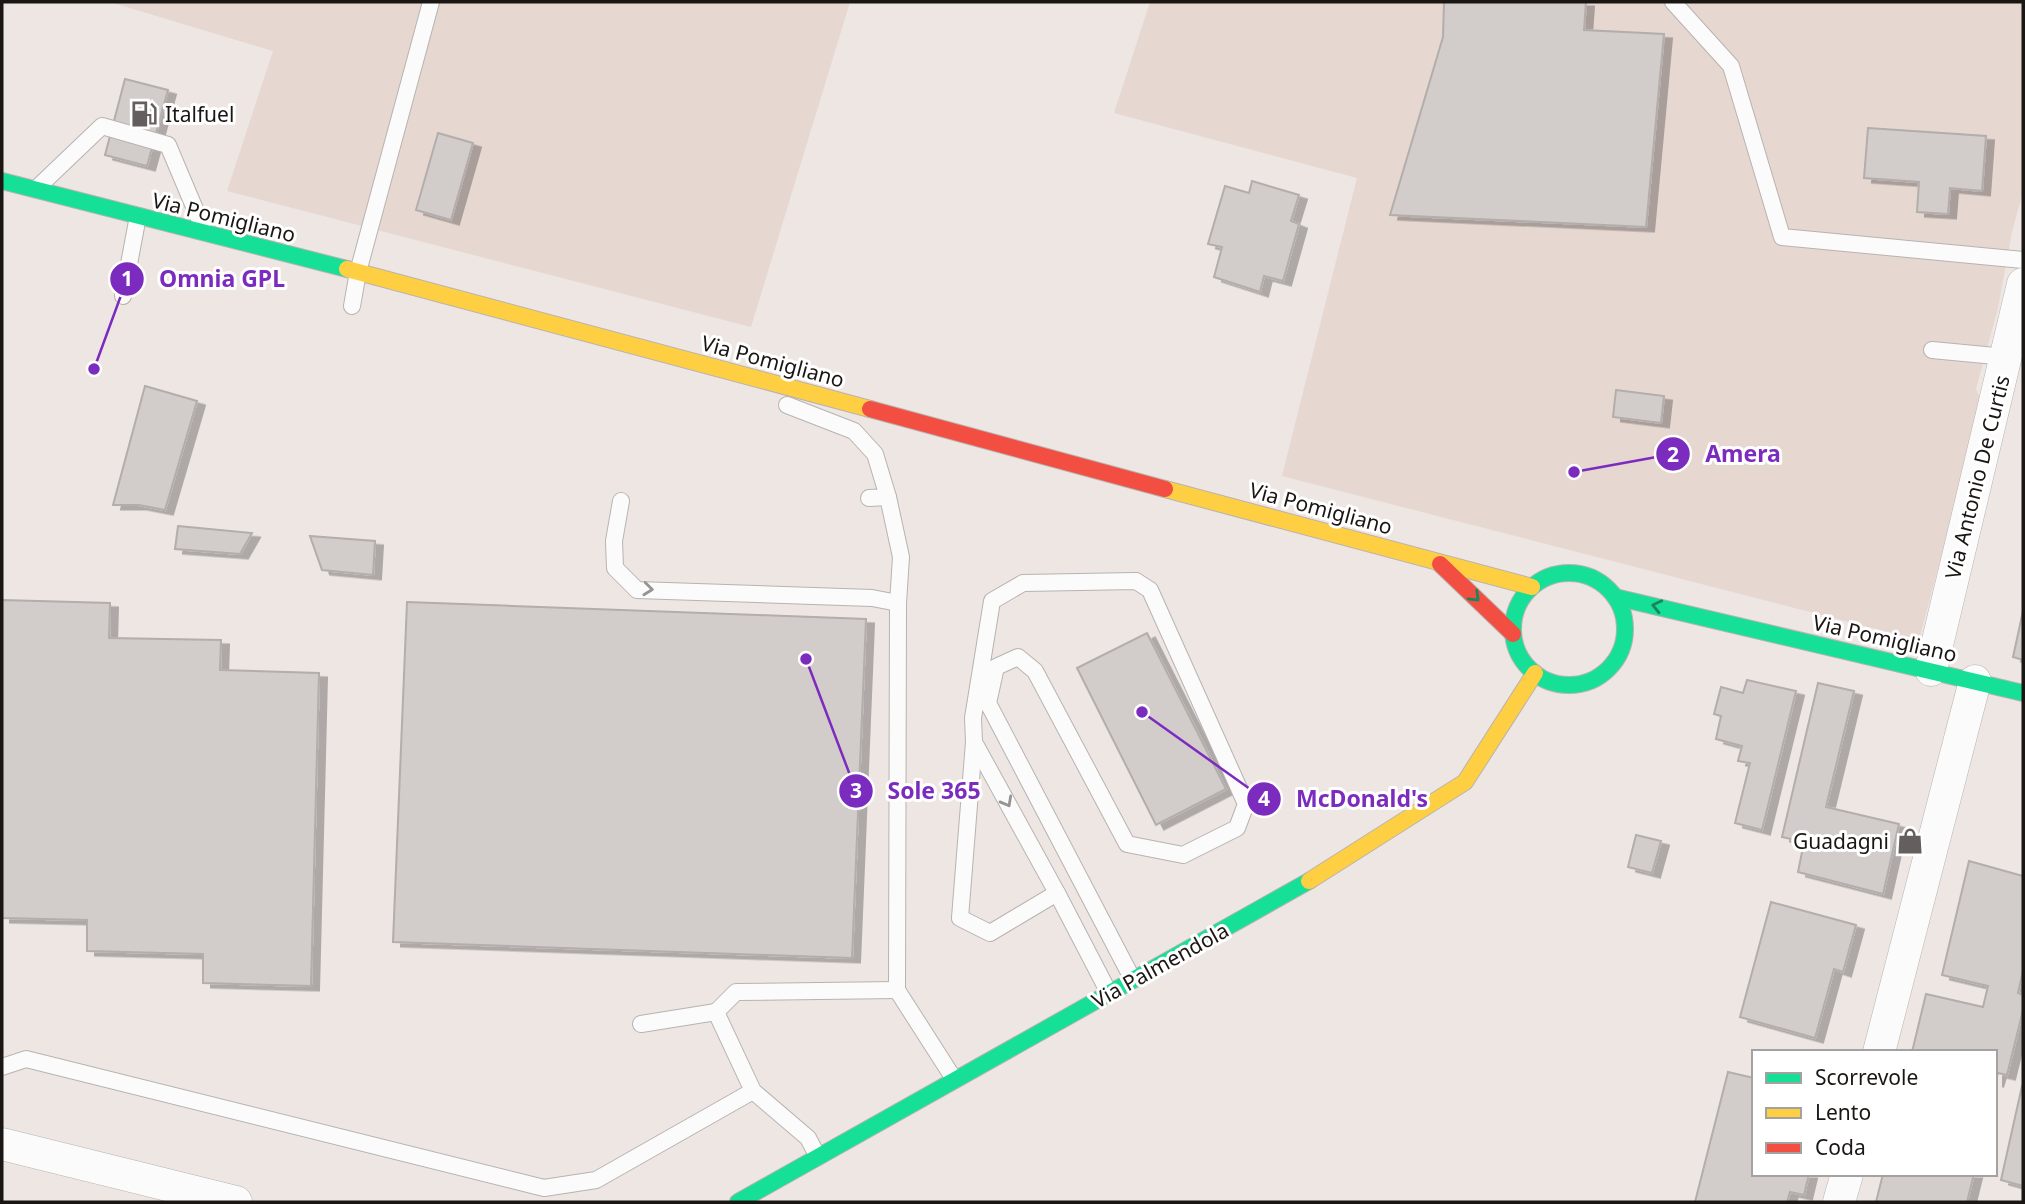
<svg xmlns="http://www.w3.org/2000/svg" width="2025" height="1204" viewBox="0 0 2025 1204" font-family="'Noto Sans',sans-serif">
<style>
.built{fill:#e6d7d1}
.building{fill:#d2cdca;stroke:#b3adab;stroke-width:2;filter:url(#shadow)}
.lines{fill:none;stroke-linecap:round;stroke-linejoin:round}
.lane-casing{stroke:#b8b3b0;stroke-width:18}
.street-casing{stroke:#b8b3b0;stroke-width:33}
.fast-casing{stroke:#b8b3b0;stroke-width:18}
.slow-casing{stroke:#b8b3b0;stroke-width:18}
.jam-casing{stroke:#b8b3b0;stroke-width:18}
.lane{stroke:#fcfbfb;stroke-width:16}
.street{stroke:#fcfbfb;stroke-width:32}
.fast{stroke:#16e098;stroke-width:16}
.slow{stroke:#ffcf43;stroke-width:16}
.jam{stroke:#f24e42;stroke-width:16}
.oneway{stroke:#969493}
.oneway2{stroke:#18855d}
.labels{text-anchor:middle;dominant-baseline:central;stroke-width:6;stroke-linejoin:round;paint-order:stroke}
.poi-label{font-size:21px;fill:#1a1614;stroke:#fff;text-anchor:start}
.street-label{font-size:21px;fill:#1a1614;stroke:#fff}
.leader{fill:none;stroke:#7b2cbf;stroke-width:2.5}
.callout-dot{fill:#7b2cbf;stroke:#fff;stroke-width:2.5}
.mark-label{font-size:21px;text-anchor:middle;font-weight:bold;fill:#fff}
.callout-label{font-size:23px;text-anchor:middle;font-weight:bold;fill:#7b2cbf;stroke:#fff;stroke-width:6;stroke-linejoin:round;paint-order:stroke}
</style>
<defs>
<filter id="shadow"><feDropShadow dx="8" dy="4.5" stdDeviation="0" flood-color="#0004"/></filter>
</defs>
<rect width="100%" height="100%" fill="#ede6e3"/>
<g class="built">
<path d="M110,2H850L751,327L227,191L273,51Z"/>
<path d="M1150,2H2023V191L2012,232L1998,308L1976,389L1982,402L1919,640L1282,476L1357,178L1114,113Z"/>
</g>
<g class="building">
<path d="M1444,2H1586L1584,30L1664,34L1646,227L1390,215L1443,37Z"/>
<path d="M125,79L168,90L147,166L105,155Z"/>
<path d="M1868,128L1986,136L1982,191L1950,188L1948,214L1917,212L1919,182L1864,178Z"/>
<path d="M438,133L473,143L451,220L416,210Z"/>
<path d="M1252,181L1299,195L1291,221L1299,224L1283,281L1264,276L1260,292L1214,277L1222,247L1208,244L1225,186L1249,193Z"/>
<path d="M145,386L197,401L165,510L139,505H113Z"/>
<path d="M1616,390L1664,396L1661,423L1613,417Z"/>
<path d="M178,526L252,533L240,554L175,549Z"/>
<path d="M310,536L375,541L373,575L322,570Z"/>
<path d="M2,600L110,603L109,638L221,640L220,670L319,673L311,986L203,983V954L87,951V920L2,918Z"/>
<path d="M407,602L866,619L852,958L393,942Z"/>
<path d="M2023,611V660L2013,657Z"/>
<path d="M1147,633L1226,789L1156,825L1077,668Z"/>
<path d="M1747,680L1796,691L1762,830L1735,823L1750,763L1738,761L1742,746L1716,739L1721,716L1714,714L1721,687L1743,693Z"/>
<path d="M1818,683L1854,691L1826,807L1899,824L1883,894L1798,872L1804,842L1782,837Z"/>
<path d="M1636,835L1661,841L1652,873L1628,867Z"/>
<path d="M1969,861L2023,876V971L2018,993L2023,995V1010L2007,1075L1998,1073L1995,1083V1052H1912L1926,994L1983,1007L1988,986L1942,975Z"/>
<path d="M1771,902L1856,925L1843,972L1834,969L1815,1038L1740,1017Z"/>
<path d="M1728,1072L1754,1078V1174H1809L1804,1195L1790,1192L1787,1202H1695Z"/>
<path d="M2022,1086H2023V1186L2001,1180Z"/>
<path d="M1883,1174H1974L1967,1202H1876Z"/>
</g>
<g class="lines">
<g class="lane-casing">
<g id="lane">
<path d="M1673,2L1731,66L1782,237L2023,260"/>
<path d="M36,189L102,126L168,145L203,228"/>
<path d="M123,296L138,216"/>
<path d="M352,306L358,272L431,2"/>
<path d="M1932,350L2006,357"/>
<path d="M787,405L854,431L875,454L888,497L869,498"/>
<path d="M888,497L901,557L898,603L897,990L954,1079"/>
<path d="M621,501L614,541L615,568L637,590L872,598L898,603"/>
<path d="M974,742L1057,893"/>
<path d="M1109,993L1057,893L990,933L960,918L974,742L973,718L992,601L1023,583L1136,581L1150,590L1246,804L1237,828L1183,855L1127,844L1035,671L1018,657L996,667L988,703L1133,980"/>
<path d="M641,1024L716,1012"/>
<path d="M2,1067L26,1059L544,1188L596,1180L753,1091"/>
<path d="M818,1157L808,1138L753,1091L716,1012L736,992L897,990"/>
</g>
</g>
<g class="street-casing">
<g id="street">
<path d="M1931,670L2023,284"/>
<path d="M1879,1052L1975,681"/>
<path d="M2,1144L236,1202"/>
<path d="M1839,1202L1847,1174"/>
</g>
</g>
<g class="fast-casing">
<g id="fast">
<path d="M2,181L347,269"/>
<circle cx="1569" cy="629" r="56"/>
<path d="M1615,597L2023,693"/>
<path d="M738,1202L1309,881"/>
</g>
</g>
<g class="slow-casing">
<g id="slow">
<path d="M347,269L870,409"/>
<path d="M1165,489L1532,587"/>
<path d="M1309,881L1465,782L1535,673"/>
</g>
</g>
<g class="jam-casing">
<g id="jam">
<path d="M870,409L1165,489"/>
<path d="M1440,564L1513,634"/>
</g>
</g>
<use href="#lane" class="lane"/>
<use href="#street" class="street"/>
<use href="#fast" class="fast"/>
<use href="#slow" class="slow"/>
<use href="#jam" class="jam"/>
</g>
<defs><path id="oneway-chevron" d="M-2-3.5L2.5 0L-2 3.5" fill="none" stroke-width="1.6" stroke-linecap="round" stroke-linejoin="round" transform="scale(1.75)"/></defs>
<g class="oneway">
<use href="#oneway-chevron" transform="translate(648 589) rotate(6)"/>
<use href="#oneway-chevron" transform="translate(1007 802) rotate(61)"/>
</g>
<g class="oneway2">
<use href="#oneway-chevron" transform="translate(1475 597) rotate(44)"/>
<use href="#oneway-chevron" transform="translate(1657 606) rotate(-167)"/>
</g>
<defs>
<g id="fuel-bare" transform="scale(2.1)"><path d="M-5.5-6h7V0h2V4h1.3V-2.5L3-4.5l.8-.8L6-3V5H2.5V1h-1V6h-7ZM-4.2-4.7v3.2H.2V-4.7Z" fill="#645f5c" stroke="#fff" stroke-width="2.5" paint-order="stroke"/></g>
<g id="shop-bare" transform="scale(2.1)"><path d="M-5-2.5h2.3a2.7 3.5 0 0 1 5.4 0H5L5.5 6h-11ZM-1.5-2.5h3a1.5 2.3 0 0 0-3 0Z" fill="#645f5c" stroke="#fff" stroke-width="2.5" paint-order="stroke"/></g>
</defs>
<g fill-rule="evenodd">
<use href="#fuel-bare" x="144" y="114"/>
<use href="#shop-bare" x="1910" y="841"/>
</g>
<g class="labels">
<g class="poi-label">
<text x="165" y="114">Italfuel</text>
<text x="1889" y="841" text-anchor="end">Guadagni</text>
</g>
<g class="street-label">
<text transform="translate(224 217) rotate(14)">Via Pomigliano</text>
<text transform="translate(773 361) rotate(15)">Via Pomigliano</text>
<text transform="translate(1977 477) rotate(-76)">Via Antonio De Curtis</text>
<text transform="translate(1321 508) rotate(15)">Via Pomigliano</text>
<text transform="translate(1885 638) rotate(13)">Via Pomigliano</text>
<text transform="translate(1160 965) rotate(-29)">Via Palmendola</text>
</g>
</g>
<path class="leader" d="M94 369L127 279M1574 472L1673 454M806 659L856 791M1142 712L1264 799"/>
<g class="callout-dot">
<circle cx="94" cy="369" r="7"/>
<circle cx="1574" cy="472" r="7"/>
<circle cx="806" cy="659" r="7"/>
<circle cx="1142" cy="712" r="7"/>
<circle cx="127" cy="279" r="18"/>
<circle cx="1673" cy="454" r="18"/>
<circle cx="856" cy="791" r="18"/>
<circle cx="1264" cy="799" r="18"/>
</g>
<g class="mark-label">
<text x="127" y="286">1</text>
<text x="1673" y="462">2</text>
<text x="856" y="798">3</text>
<text x="1264" y="806">4</text>
</g>
<g class="callout-label">
<text x="222" y="287">Omnia GPL</text>
<text x="1743" y="462">Amera</text>
<text x="934" y="799">Sole 365</text>
<text x="1362" y="807">McDonald's</text>
</g>
<rect width="2025" height="1204" fill="none" stroke="#1a1614" stroke-width="7"/>
<rect x="1752" y="1050" width="245" height="126" fill="#ffffff" stroke="#a3a2a1" stroke-width="2"/>
<rect x="1766" y="1073" width="35" height="10" fill="#16e098" stroke="#a3a2a1" stroke-width="2"/>
<text x="1815" y="1085" font-size="21" fill="#1a1614">Scorrevole</text>
<rect x="1766" y="1108" width="35" height="10" fill="#ffcf43" stroke="#a3a2a1" stroke-width="2"/>
<text x="1815" y="1120" font-size="21" fill="#1a1614">Lento</text>
<rect x="1766" y="1143" width="35" height="10" fill="#f24e42" stroke="#a3a2a1" stroke-width="2"/>
<text x="1815" y="1155" font-size="21" fill="#1a1614">Coda</text>
</svg>
